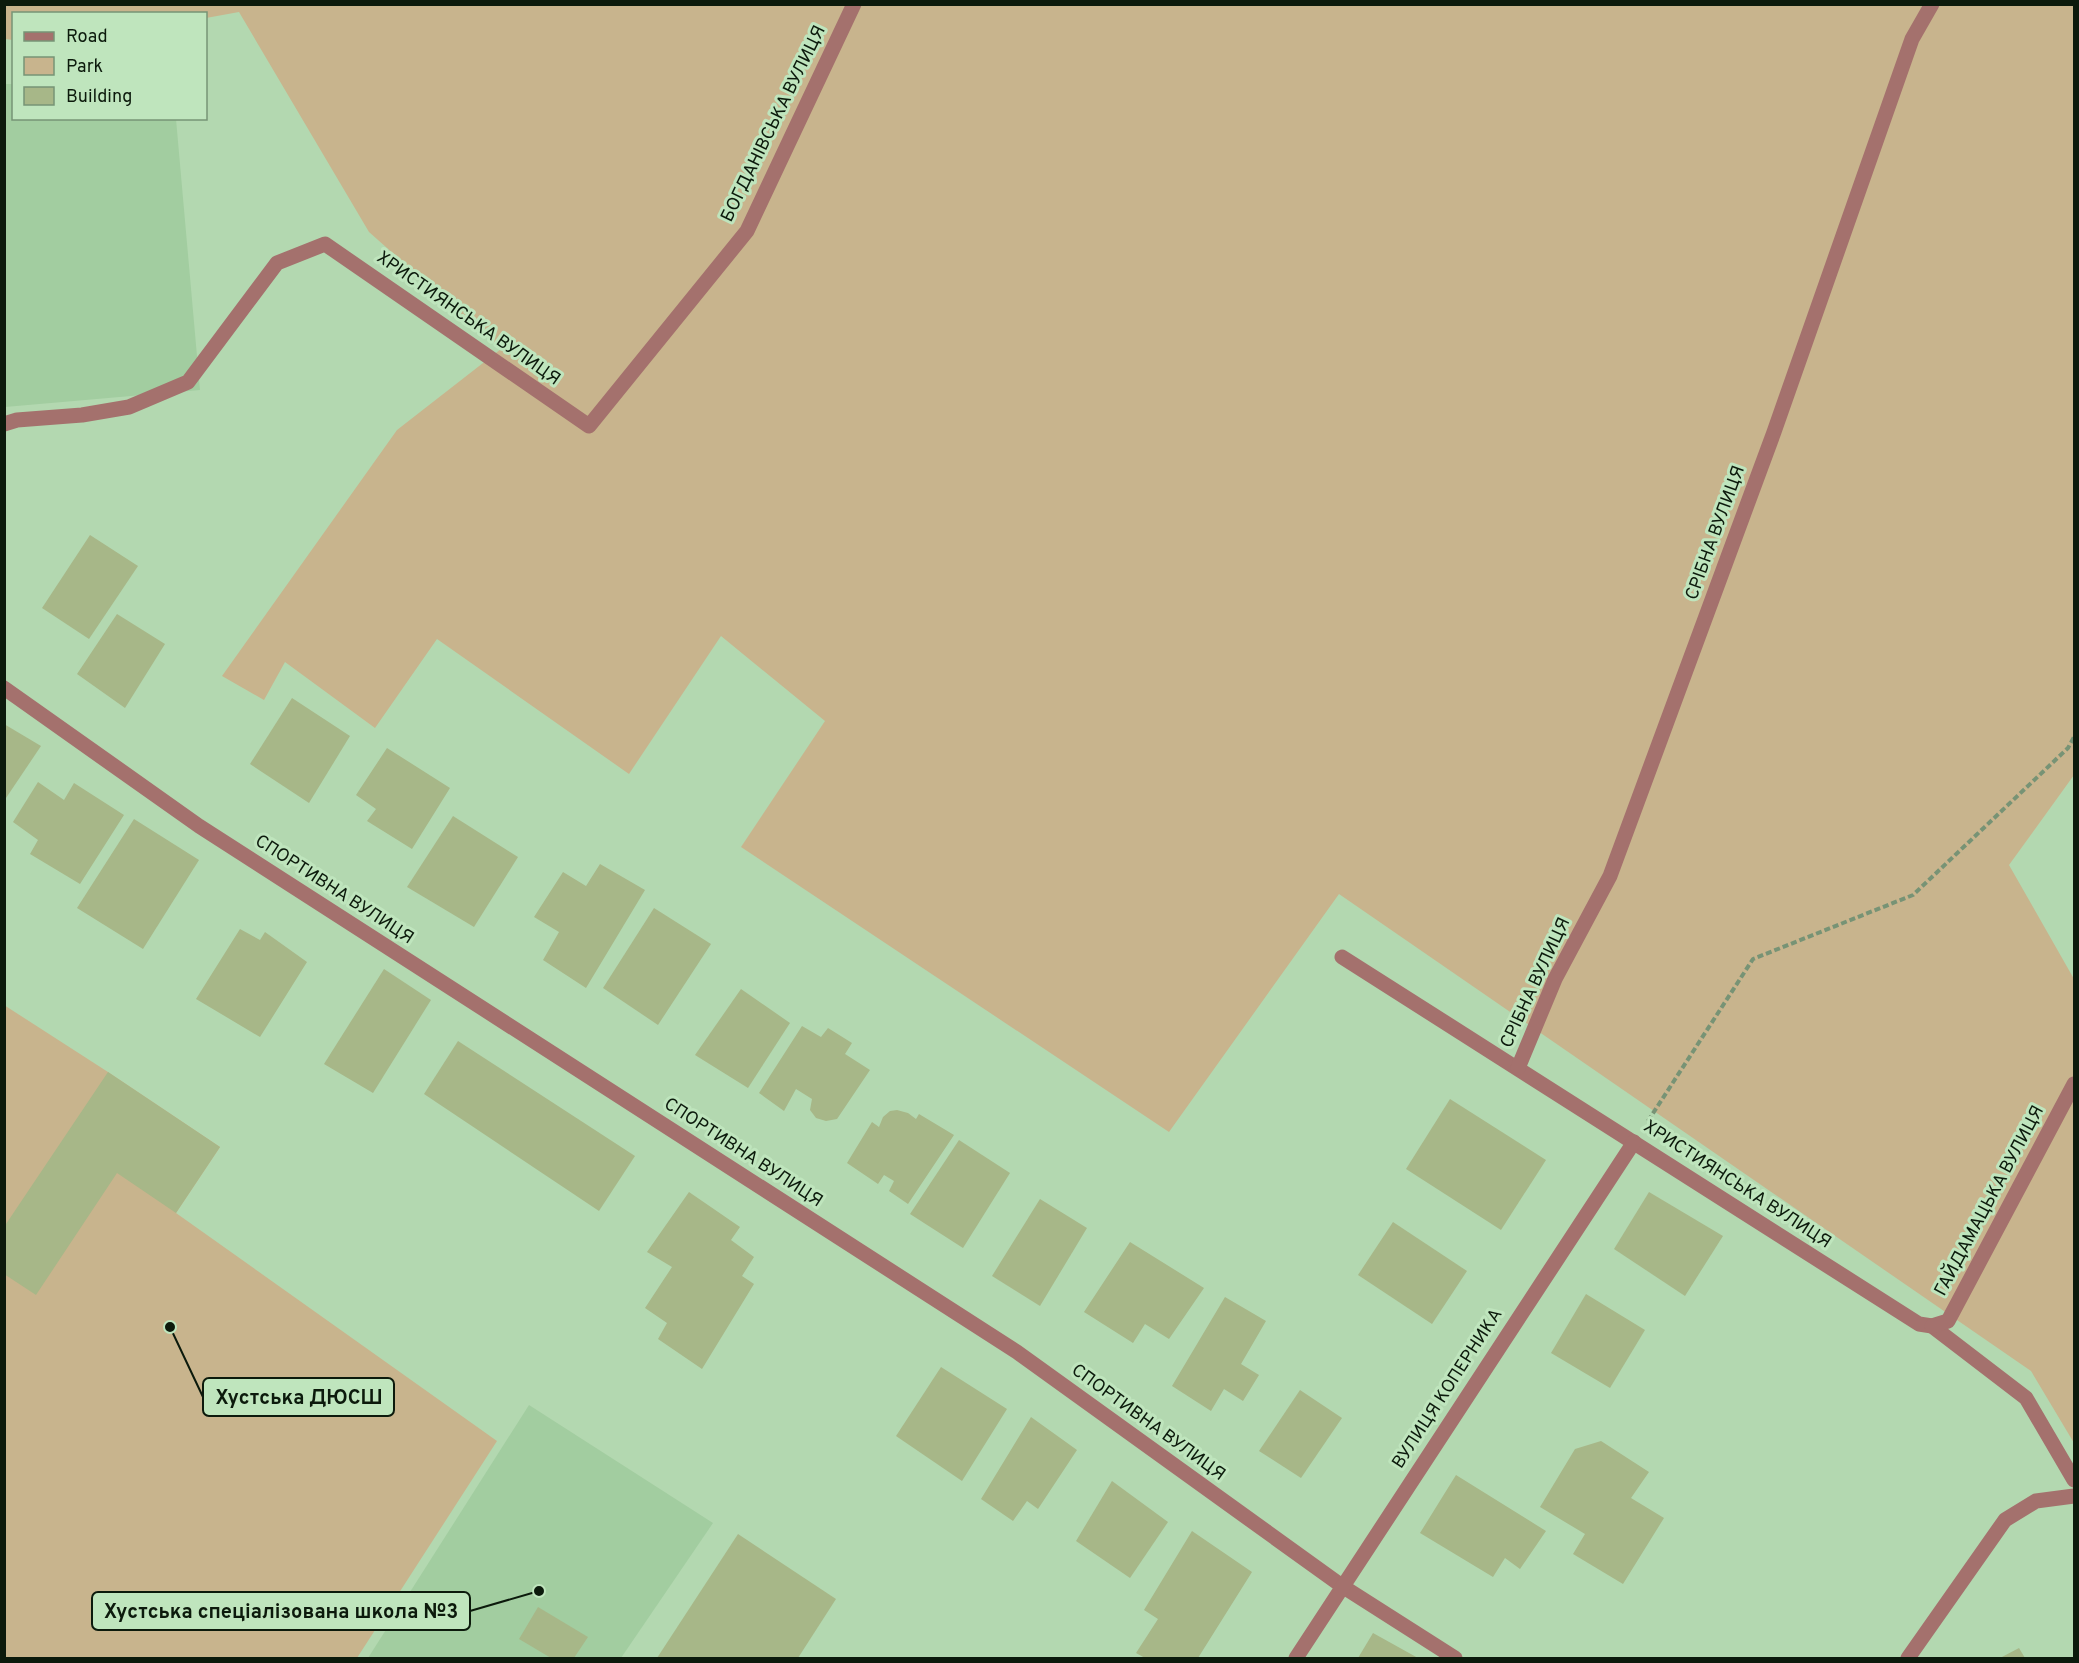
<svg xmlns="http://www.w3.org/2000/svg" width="2079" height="1663" viewBox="0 0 2079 1663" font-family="Overpass,sans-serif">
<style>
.built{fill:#a2cda0}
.green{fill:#c8b48d}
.building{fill:#a7b788}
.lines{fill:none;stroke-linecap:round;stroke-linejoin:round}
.path{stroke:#779375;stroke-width:4;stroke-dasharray:6 3;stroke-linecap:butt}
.minor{stroke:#a4716d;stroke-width:15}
.labels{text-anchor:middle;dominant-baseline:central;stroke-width:6;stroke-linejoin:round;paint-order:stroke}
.street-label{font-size:18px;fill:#0c1a0c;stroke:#bfe5bd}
.leader{fill:none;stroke:#0c1a0c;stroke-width:2}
.callout-dot{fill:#0c1a0c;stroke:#bfe5bd;stroke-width:2}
.callout{fill:#bfe5bd;stroke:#0c1a0c;stroke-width:2}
.callout-label{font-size:20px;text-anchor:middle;font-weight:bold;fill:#0c1a0c}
</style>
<rect width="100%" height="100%" fill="#b3d8b0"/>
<g class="built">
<path d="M5,84H13L14,118L176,119L200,390L5,407Z"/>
<path d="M529,1405L713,1523L621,1658H368Z"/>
</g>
<g class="green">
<path d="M4,5H2074V775L2009,865L2074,979V1443L2031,1371L1339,894L1169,1132L741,847L825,721L721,636L629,774L437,639L375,728L285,662L264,700L222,676L397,430L501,349L369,232L239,12L206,18V14H14L13,40L5,39Z"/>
<path d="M4,1005L108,1072L220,1147L176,1213L497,1441L357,1658H5Z"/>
</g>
<g class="building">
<path d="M90,535L138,566L89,639L42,608Z"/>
<path d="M117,614L165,644L125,708L77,674Z"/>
<path d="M292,698L350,736L309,803L250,764Z"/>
<path d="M4,724L41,746L4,801Z"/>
<path d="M387,748L450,788L412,849L367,821L376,809L356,795Z"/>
<path d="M38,782L64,800L74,783L124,815L80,884L30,854L38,840L13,822Z"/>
<path d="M453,816L518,857L474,927L407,887Z"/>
<path d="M134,819L199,860L143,949L77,908Z"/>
<path d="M600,864L645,890L586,988L543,960L559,932L534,917L563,872L586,886Z"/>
<path d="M654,908L711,944L658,1025L603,988Z"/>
<path d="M240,929L260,940L265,932L307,962L260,1037L196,999Z"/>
<path d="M384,969L431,1000L373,1093L324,1064Z"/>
<path d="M741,989L790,1023L748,1088L695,1055Z"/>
<path d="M802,1026L821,1037L828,1028L852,1043L845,1054L870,1070L837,1119L826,1121L816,1118L810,1110L812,1099L796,1089L784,1111L759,1093Z"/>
<path d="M458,1041L635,1156L599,1211L424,1094Z"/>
<path d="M108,1072L220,1147L176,1213L117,1173L36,1295L4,1274V1227Z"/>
<path d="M1450,1099L1546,1160L1501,1230L1406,1169Z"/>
<path d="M897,1110L908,1113L916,1119L919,1114L954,1135L908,1204L889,1191L894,1181L884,1175L878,1184L847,1163L872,1122L879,1127L883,1117L890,1111Z"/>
<path d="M959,1140L1010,1173L963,1248L910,1214Z"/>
<path d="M689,1192L740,1227L731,1240L754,1257L742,1276L754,1284L702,1369L658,1339L667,1323L645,1308L672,1267L647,1252Z"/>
<path d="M1649,1192L1723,1236L1685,1296L1614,1249Z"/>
<path d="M1040,1199L1087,1228L1040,1306L992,1276Z"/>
<path d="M1393,1222L1467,1271L1432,1324L1358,1275Z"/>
<path d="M1130,1242L1204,1288L1169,1339L1145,1324L1133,1343L1084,1312Z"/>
<path d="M1586,1294L1645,1330L1610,1388L1551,1353Z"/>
<path d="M1225,1297L1266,1321L1241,1364L1259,1375L1243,1401L1224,1389L1211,1411L1172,1386Z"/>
<path d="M941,1367L1007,1409L962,1481L896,1436Z"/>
<path d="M1300,1390L1342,1418L1301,1478L1259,1451Z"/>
<path d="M1031,1417L1077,1450L1038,1509L1027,1501L1013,1521L981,1499Z"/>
<path d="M1601,1441L1649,1472L1631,1498L1664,1518L1623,1584L1573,1554L1585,1534L1540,1507L1575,1449Z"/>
<path d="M1456,1475L1546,1531L1520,1569L1505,1558L1493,1577L1420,1533Z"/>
<path d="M1112,1481L1168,1522L1130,1578L1076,1541Z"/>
<path d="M1192,1531L1252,1572L1198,1658H1145L1136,1653L1158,1619L1144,1610Z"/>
<path d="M738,1534L836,1599L798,1658H657Z"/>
<path d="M538,1607L588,1637L574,1658H551L519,1639Z"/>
<path d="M1373,1633L1418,1658H1358Z"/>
<path d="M2019,1648L2025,1658H2000Z"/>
</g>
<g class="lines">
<path class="path" d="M1648,1121L1753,959L1913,895L2068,748L2074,737"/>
<g class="minor">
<path d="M4,424L17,420L82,415L129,407L188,382L277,263L325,244L589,426L747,231L854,4"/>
<path d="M4,688L199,826L1017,1352L1342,1586L1455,1658"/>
<path d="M1342,957L1919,1324L1932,1326L2026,1398L2074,1480"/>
<path d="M1518,1068L1555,979L1610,876L1774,432L1912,39L1932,4"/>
<path d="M1932,1326L1948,1321L2074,1084"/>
<path d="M1296,1658L1634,1142"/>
<path d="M1908,1658L2005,1520L2036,1501L2074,1496"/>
</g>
</g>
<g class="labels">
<g class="street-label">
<text transform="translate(774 124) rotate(-64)">БОГДАНІВСЬКА ВУЛИЦЯ</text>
<text transform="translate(468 319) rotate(35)">ХРИСТИЯНСЬКА ВУЛИЦЯ</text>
<text transform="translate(1716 533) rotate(-70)">СРІБНА ВУЛИЦЯ</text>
<text transform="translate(334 890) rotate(33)">СПОРТИВНА ВУЛИЦЯ</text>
<text transform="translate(1536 983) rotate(-65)">СРІБНА ВУЛИЦЯ</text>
<text transform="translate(743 1153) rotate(33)">СПОРТИВНА ВУЛИЦЯ</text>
<text transform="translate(1737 1185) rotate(33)">ХРИСТИЯНСЬКА ВУЛИЦЯ</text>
<text transform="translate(1990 1201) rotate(-62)">ГАЙДАМАЦЬКА ВУЛИЦЯ</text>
<text transform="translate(1448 1389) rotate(-57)">ВУЛИЦЯ КОПЕРНИКА</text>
<text transform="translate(1148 1423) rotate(36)">СПОРТИВНА ВУЛИЦЯ</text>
</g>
</g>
<path class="leader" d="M170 1327L203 1397M539 1591L470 1611"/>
<g class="callout-dot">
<circle cx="170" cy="1327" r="6"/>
<circle cx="539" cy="1591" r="6"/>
</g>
<g class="callout">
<rect x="203" y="1378" width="191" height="38" rx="6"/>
<rect x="92" y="1592" width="378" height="38" rx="6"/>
</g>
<g class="callout-label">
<text x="299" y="1404">Хустська ДЮСШ</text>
<text x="281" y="1618">Хустська спеціалізована школа №3</text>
</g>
<rect width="2079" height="1663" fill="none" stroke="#0c1a0c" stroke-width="12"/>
<rect x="12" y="12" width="195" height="108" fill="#bfe5bd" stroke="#779476" stroke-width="1.5"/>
<rect x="24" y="32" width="30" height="9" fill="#a4716d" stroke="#779476" stroke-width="1.5"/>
<text x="66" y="42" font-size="18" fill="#0c1a0c">Road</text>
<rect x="24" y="57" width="30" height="18" fill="#c8b48d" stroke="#779476" stroke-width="1.5"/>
<text x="66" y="72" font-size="18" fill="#0c1a0c">Park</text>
<rect x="24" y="87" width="30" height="18" fill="#a7b788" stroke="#779476" stroke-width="1.5"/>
<text x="66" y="102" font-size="18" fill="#0c1a0c">Building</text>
</svg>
